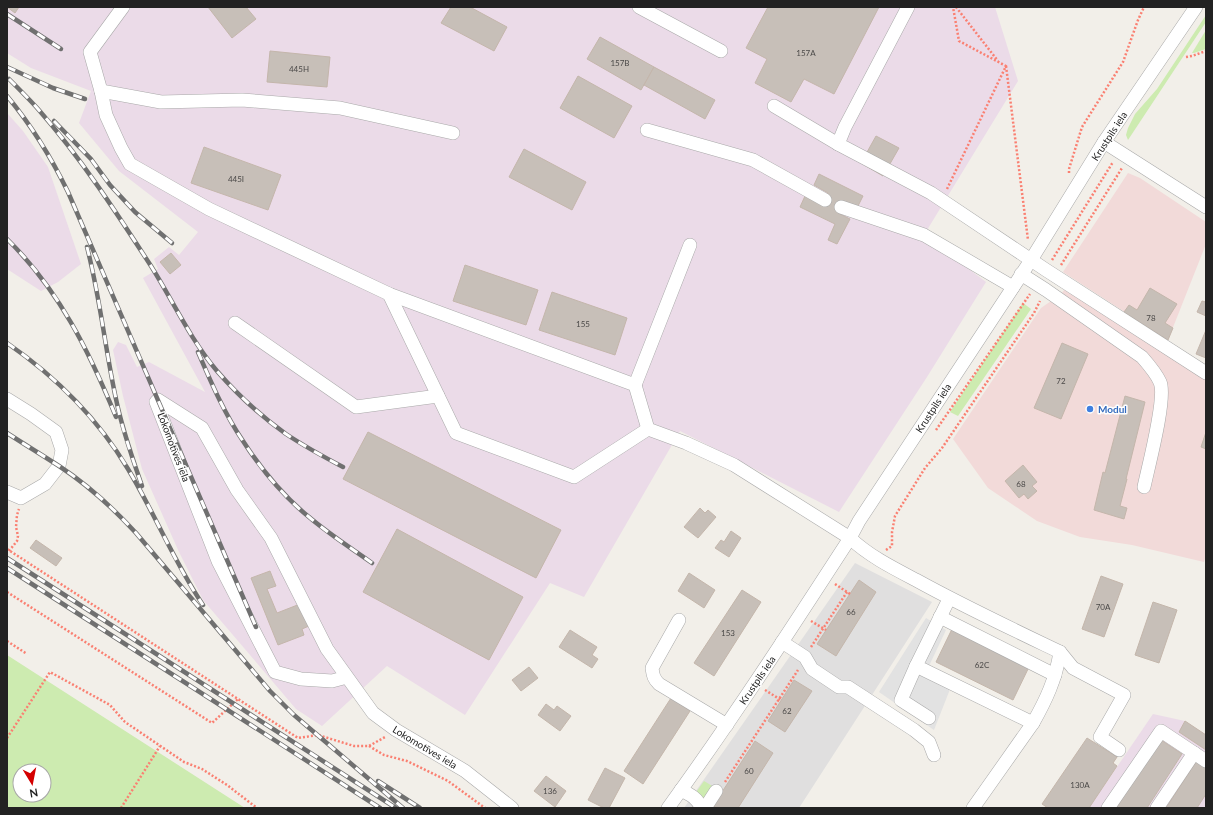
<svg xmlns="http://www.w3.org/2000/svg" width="1213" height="815" viewBox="0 0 1213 815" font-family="Lato,sans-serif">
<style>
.residential{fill:#e0dfdf}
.commercial{fill:#f2dad9}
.industrial{fill:#ebdbe8}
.grass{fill:#cdebb0;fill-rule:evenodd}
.parking{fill:#e2e2e2}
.building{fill:#c7bfb8;stroke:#c4b6ab}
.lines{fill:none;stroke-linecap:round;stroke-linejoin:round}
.minor-casing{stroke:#a9a9a9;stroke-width:14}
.path{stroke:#fa8072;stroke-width:2.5;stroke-dasharray:2 2;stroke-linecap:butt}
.minor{stroke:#fff;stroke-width:13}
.rail-casing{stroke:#707070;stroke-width:4.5}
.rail{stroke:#fff;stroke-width:3;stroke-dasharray:9;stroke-linecap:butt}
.shop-dot{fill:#3f7fe0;stroke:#fff;stroke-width:1.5}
.labels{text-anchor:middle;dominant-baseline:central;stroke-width:3;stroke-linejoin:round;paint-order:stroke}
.number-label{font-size:8px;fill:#4b4948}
.street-label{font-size:10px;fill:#222;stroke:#fff}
.shop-label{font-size:10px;font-weight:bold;fill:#366cbe;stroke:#fff;text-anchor:start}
</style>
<rect width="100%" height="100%" fill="#f2efe9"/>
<path class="residential" d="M855,563L932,602L799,808H684Z"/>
<g class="commercial">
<path d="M1128,173L1140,178L1206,222V244L1168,340L1063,272Z"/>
<path d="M1065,289L1206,378V555L1204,562L1132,545L1080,537L1037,521L988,488L953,439L1041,308L1061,294Z"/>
</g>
<g class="industrial">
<path d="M7,7H995L1018,81L924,235L986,282L927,377L839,512L680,431L584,597L550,583L465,715L387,666L322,726L296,709L203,600L179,552L142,469L123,396L113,350L118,342L126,345L137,367L149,362L205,392L143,278L158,269L154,259L169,247L179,255L198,232L119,171L79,123L91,91L31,68L7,53Z"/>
<path d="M7,113L23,131L48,167L81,264L58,282L41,291L7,269Z"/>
<path d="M1153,714L1185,721L1206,735V808H1089Z"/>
</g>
<g class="grass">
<path d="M1206,15V22L1128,140L1126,135L1128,128L1135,114L1157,89Z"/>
<path d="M1206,30V49L1194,53H1192Z"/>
<path d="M1023,303L1031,309L958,416L950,412Z"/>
<path d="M7,655L245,808H7ZM20,771H44V795H20Z"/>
<path d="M704,781L714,787L705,800L694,795Z"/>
</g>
<path class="parking" d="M926,618L946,630L929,666L954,679L934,730L879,692Z"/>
<g class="building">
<path d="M7,7H19L15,13Z"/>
<path d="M208,7H246L256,19L232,38Z"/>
<path d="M451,7H470L507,27L494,51L441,23Z"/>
<path d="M768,7H879L834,94L804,79L791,102L755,83L767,59L746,48Z"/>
<path d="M600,37L654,67L641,90L587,59Z"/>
<path d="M270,51L330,57L327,87L267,82Z"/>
<path d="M654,67L715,100L705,119L644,85Z"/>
<path d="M578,76L632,106L614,138L560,108Z"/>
<path d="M876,136L899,148L883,176L861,163Z"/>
<path d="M204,147L281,175L268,210L191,183Z"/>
<path d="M524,149L586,182L572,210L509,177Z"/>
<path d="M819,174L863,196L857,208L843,201L838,213L850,219L837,244L828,240L835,224L800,207L805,196L822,205L828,193L814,185Z"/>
<path d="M171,253L181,265L170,274L160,262Z"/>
<path d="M465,265L538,290L526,325L453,301Z"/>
<path d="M1150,288L1177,304L1165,323L1173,328L1168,340L1124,312L1129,305L1137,310Z"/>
<path d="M552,292L627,318L615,355L539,330Z"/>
<path d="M1202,301L1206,302V316L1197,312Z"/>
<path d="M1206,330V358L1196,354Z"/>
<path d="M1062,343L1088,354L1061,419L1034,408Z"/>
<path d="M1125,396L1145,402L1126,479H1127L1120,506L1127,508L1124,519L1094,510L1103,472L1105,473Z"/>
<path d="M368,432L561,530L536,578L343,479Z"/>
<path d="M1206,432V449L1201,447Z"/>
<path d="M1023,465L1037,482L1032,486L1037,491L1028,499L1024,494L1019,498L1005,481Z"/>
<path d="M700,508L705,513L708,510L716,517L698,538L684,527Z"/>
<path d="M397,529L523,597L489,660L363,592Z"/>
<path d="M731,531L741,538L729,557L715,548L721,540L724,542Z"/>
<path d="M36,540L62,558L56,566L30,548Z"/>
<path d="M270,571L276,586L267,589L277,613L300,604L309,626L302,629L304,635L278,645L251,578Z"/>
<path d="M689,573L715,590L704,608L678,591Z"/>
<path d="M1101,576L1123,584L1104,637L1082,629Z"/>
<path d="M859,580L876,592L836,656L817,644Z"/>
<path d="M742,590L761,602L714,676L694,663Z"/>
<path d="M1153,602L1177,610L1159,663L1135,655Z"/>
<path d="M952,629L1029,667L1013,700L936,662Z"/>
<path d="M570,630L597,647L592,655L598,659L592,668L559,647Z"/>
<path d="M529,667L538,678L521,691L512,680Z"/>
<path d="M794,680L812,691L785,732L768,721Z"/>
<path d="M671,698L690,711L643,784L624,771Z"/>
<path d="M546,704L554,710L557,706L571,716L560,731L538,715Z"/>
<path d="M1185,721L1206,735V750L1179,732Z"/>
<path d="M1087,738L1117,757L1113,763L1117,766L1089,808H1048L1042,804Z"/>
<path d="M1161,740L1182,754L1147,808H1116Z"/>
<path d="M755,741L773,753L738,808H716L713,806Z"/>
<path d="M1196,762L1206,768V794L1197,808H1166Z"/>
<path d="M605,768L625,778L609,808H604L588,800Z"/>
<path d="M546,776L566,791L555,807L534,791Z"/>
</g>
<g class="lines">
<g class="minor-casing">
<g id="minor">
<path d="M123,7L90,52L101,91L161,102L242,100L340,108L453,133"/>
<path d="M639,7L721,51"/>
<path d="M908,7L845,127L838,144L931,193L1046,270L1206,373"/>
<path d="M101,91L106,115L121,148L130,164L209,209L389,294L635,385L648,429L686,443L734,465L850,538C869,556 893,568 916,580C963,606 1012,629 1060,652L1073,668L1124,695L1100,737L1119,750"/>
<path d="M774,106L838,144"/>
<path d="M647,130L753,160L825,200"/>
<path d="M1104,142L1206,207"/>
<path d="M841,207L924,235L1013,287"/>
<path d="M1021,274L1046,290L1142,357C1149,365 1156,373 1160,382C1167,397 1148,468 1144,487"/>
<path d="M389,294L456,433L574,477L648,429"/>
<path d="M235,323L356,407L438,396"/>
<path d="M635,385L690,245"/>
<path d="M7,399L31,414L56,432L62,450L59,466L45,484L21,498L7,492"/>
<path d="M949,599L916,666L1033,723"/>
<path d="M940,617L1055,675"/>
<path d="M679,620L652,668C653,676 654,679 659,684L727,725"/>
<path d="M782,642L805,657L812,669L839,687H848L914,730L929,742L934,755"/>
<path d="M916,666L901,700L929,718"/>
<path d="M347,677L332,681L301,679L275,672L218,561L156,402L158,400L202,428L237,490L271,538L327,649L373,713L396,730L465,771L512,808"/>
<path d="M681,790C689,794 698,798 701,808"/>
<path d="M668,808C732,720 791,629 850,538L859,521L1031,260L1104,142L1196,7"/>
<path d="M705,808L716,791"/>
<path d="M973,808L1033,723C1046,700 1056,679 1060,652"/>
<path d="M1108,808L1161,731L1206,761"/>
<path d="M1157,808L1194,753"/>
</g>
</g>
<g class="path">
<path d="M956,7L998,61"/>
<path d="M1186,57L1192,56L1206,51"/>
<path d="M1006,66L1028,240"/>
<path d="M1069,173V169L1082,127L1123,62L1138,20L1144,7"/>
<path d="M947,189L1006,66L959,41L953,7"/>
<path d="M1052,260L1113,162"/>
<path d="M1061,265L1122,168"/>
<path d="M936,430L1030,294"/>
<path d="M7,549L298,738L318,735L354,746H369L385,737"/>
<path d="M886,550L892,546V532L895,516L925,468L942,448L1034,313L1040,301"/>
<path d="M9,551L17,541L18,536L16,527L17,515L19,509"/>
<path d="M835,584L850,594"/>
<path d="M7,592L212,723L238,699"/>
<path d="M811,621L826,630"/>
<path d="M7,641L27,654"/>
<path d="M811,647L847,592"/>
<path d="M765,690L781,700"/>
<path d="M7,738L50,672L110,705L125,722L184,762L202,769L227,785L257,808"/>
<path d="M369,746L384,755L407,761L448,781L485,808"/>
<path d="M725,782L798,670"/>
<path d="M121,808L160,746"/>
</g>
<use href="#minor" class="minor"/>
<g class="rail-casing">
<g id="rail">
<path d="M7,14L61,49"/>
<path d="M7,67L53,88L85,99"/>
<path d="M9,79C19,89 29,99 38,109C81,158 116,212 151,266C173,301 190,339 217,371C236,393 262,417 286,434C304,446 324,457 343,467"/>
<path d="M7,96C32,126 51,157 68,192L256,627"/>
<path d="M54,121L91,159L110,185L135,212L172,243"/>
<path d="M7,239C59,290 89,351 116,417"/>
<path d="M87,247C100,297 105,348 116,399C122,429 132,457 142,486"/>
<path d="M7,343C55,376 98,419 128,469C155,514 174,562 203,605"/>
<path d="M198,352C211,382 224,413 243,441C261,469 283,496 309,517C329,534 351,548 372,563"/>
<path d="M7,433C24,444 42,455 59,466C88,485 113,508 136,533L270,691L294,715L403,808"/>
<path d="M7,558L396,808"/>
<path d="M7,568L380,808"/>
<path d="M378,781L420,808"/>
</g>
</g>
<use href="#rail" class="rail"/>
</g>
<circle class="shop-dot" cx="1090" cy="409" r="4"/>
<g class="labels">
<g class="number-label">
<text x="806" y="53">157A</text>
<text x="620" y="63">157B</text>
<text x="299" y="69">445H</text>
<text x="236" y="179">445I</text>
<text x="1151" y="318">78</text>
<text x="583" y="324">155</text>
<text x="1061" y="381">72</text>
<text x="1021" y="484">68</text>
<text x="1103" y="607">70A</text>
<text x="851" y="612">66</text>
<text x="728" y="633">153</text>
<text x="982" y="665">62C</text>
<text x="787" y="711">62</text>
<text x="749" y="771">60</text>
<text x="1080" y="785">130A</text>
<text x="550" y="791">136</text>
</g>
<g class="street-label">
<text transform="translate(1109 136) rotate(-57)">Krustpils iela</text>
<text transform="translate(933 408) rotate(-57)">Krustpils iela</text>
<text transform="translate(174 447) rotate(69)">Lokomotīves iela</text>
<text transform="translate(757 680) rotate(-56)">Krustpils iela</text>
<text transform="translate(425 747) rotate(31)">Lokomotīves iela</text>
</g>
<g class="shop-label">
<text x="1098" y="409">Modul</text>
</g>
</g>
<rect width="1213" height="815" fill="none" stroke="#222222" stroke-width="16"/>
<g transform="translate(32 783) rotate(170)"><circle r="19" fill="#ffffff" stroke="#a7a7a7"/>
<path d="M0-3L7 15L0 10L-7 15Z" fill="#d40000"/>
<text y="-6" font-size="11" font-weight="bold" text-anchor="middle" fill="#222222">N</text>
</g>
</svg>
